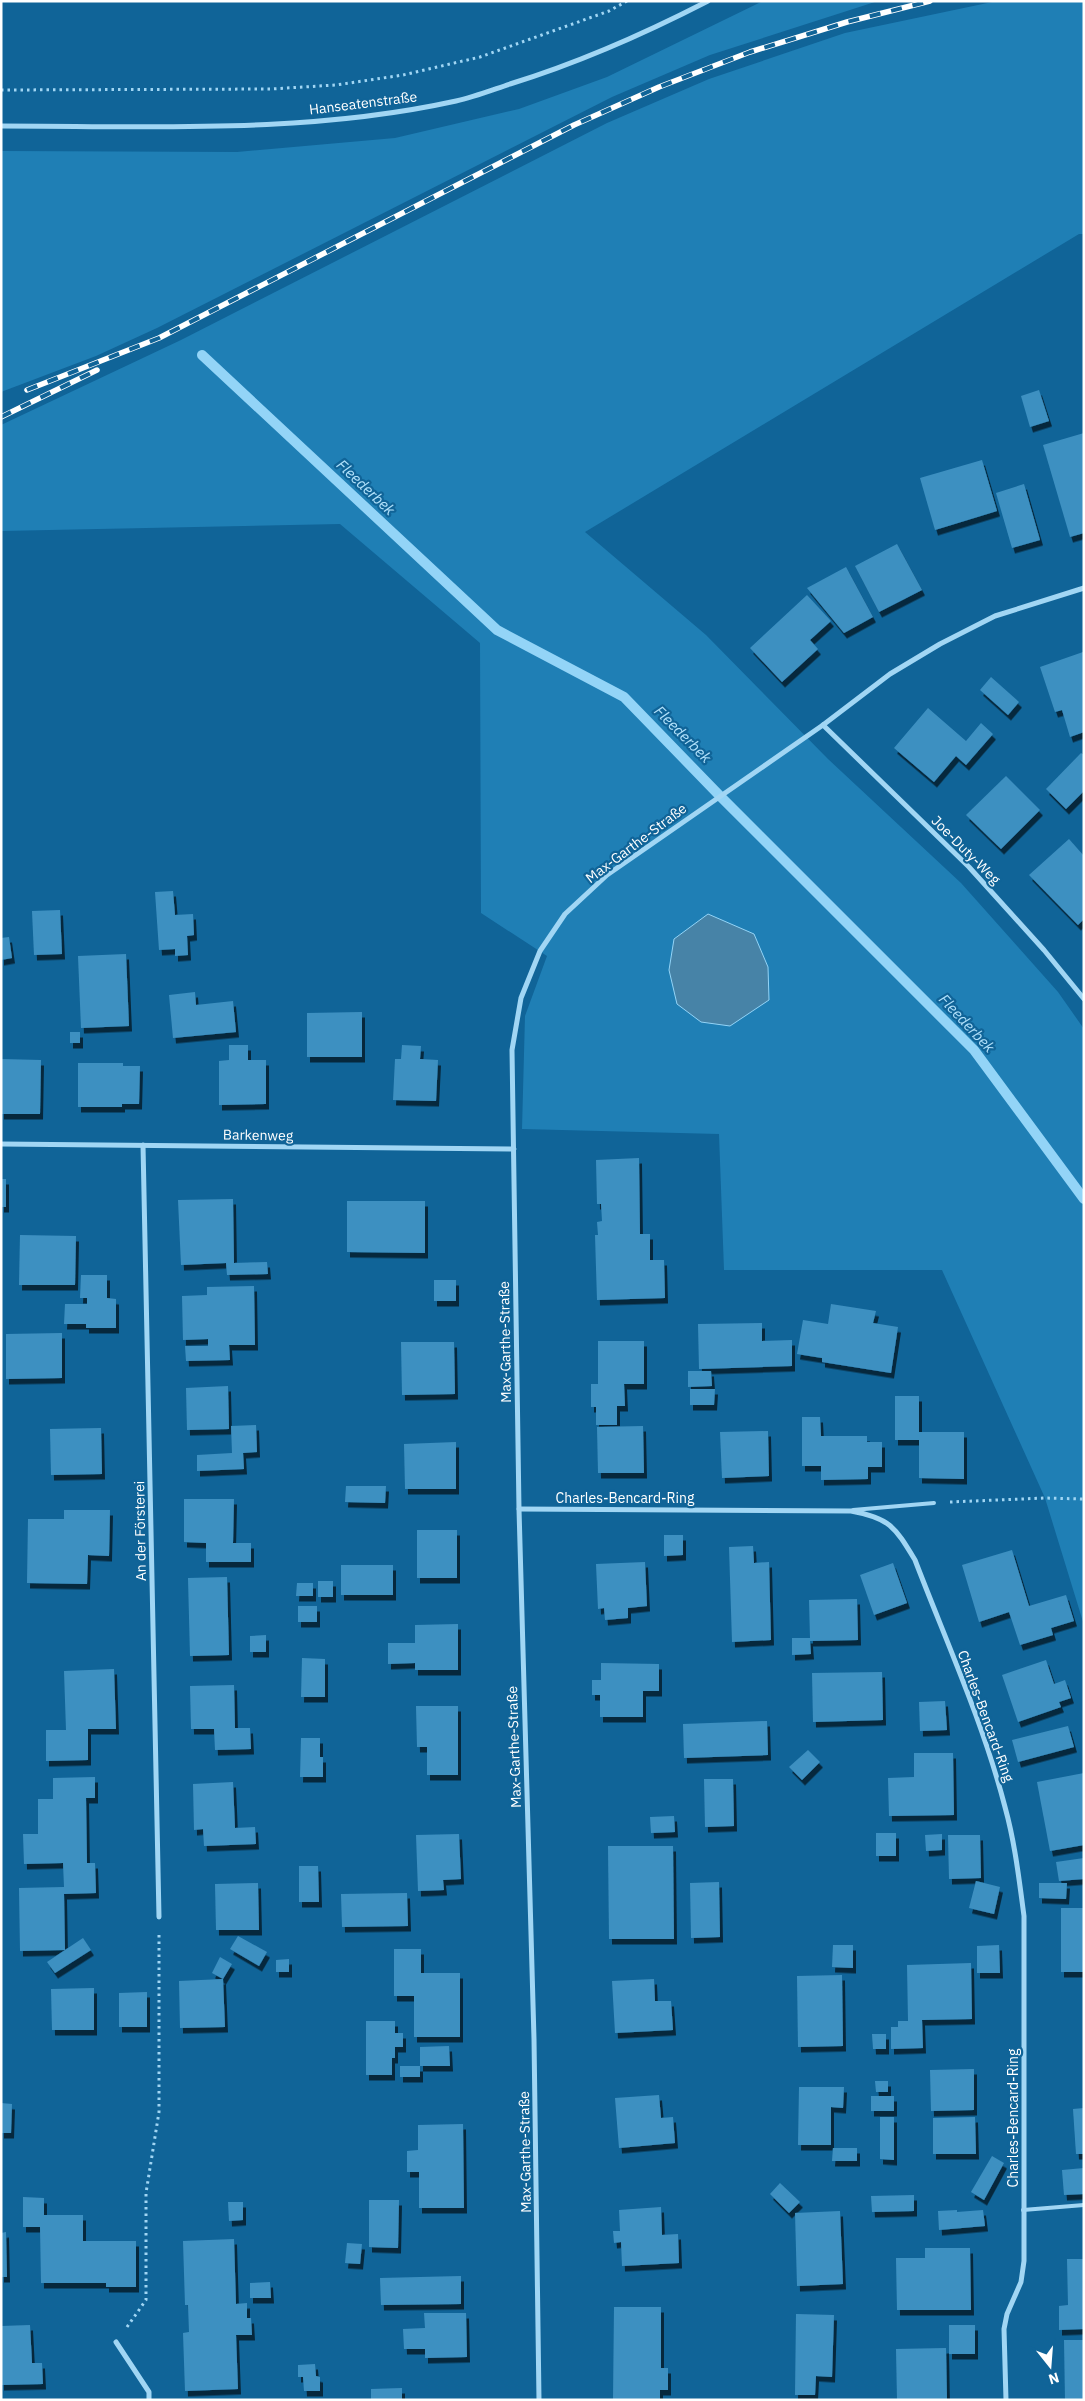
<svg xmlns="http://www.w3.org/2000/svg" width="1085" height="2401" viewBox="0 0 1085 2401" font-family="'IBM Plex Sans',sans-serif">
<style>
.green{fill:#1f7fb5}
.water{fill:#4783a7;stroke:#93d4f7}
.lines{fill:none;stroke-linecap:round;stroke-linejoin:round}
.stream{stroke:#93d4f7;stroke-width:10}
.building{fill:#3e90c1;filter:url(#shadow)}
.path{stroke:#a1d6f4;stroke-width:3;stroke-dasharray:2.5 4;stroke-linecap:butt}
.service{stroke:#a1d6f4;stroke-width:4}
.minor{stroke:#a1d6f4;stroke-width:5}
.rail-casing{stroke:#fff;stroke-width:5.5}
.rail{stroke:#106498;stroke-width:4;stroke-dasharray:11;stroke-linecap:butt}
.labels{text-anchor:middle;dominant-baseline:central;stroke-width:4.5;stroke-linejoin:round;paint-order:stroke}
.street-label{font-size:14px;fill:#fff;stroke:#106498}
.water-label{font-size:15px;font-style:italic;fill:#b1e1fb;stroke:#106498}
</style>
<defs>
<filter id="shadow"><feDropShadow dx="3" dy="5.5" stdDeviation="0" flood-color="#0009"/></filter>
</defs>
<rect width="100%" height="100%" fill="#106498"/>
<g class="green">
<path d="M763,1H878L710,55L612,97L157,328L96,356L1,392V151L237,152L395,138L519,109L607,77Z"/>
<path d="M997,1H1084V234H1079L585,532L706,635L828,759L961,883L1058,992L1084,1029V1625L1045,1498L942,1270H724L719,1134L522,1129L525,1016L547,956L481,913L480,643L340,524L1,531V425L181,340L607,123L709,79L845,33Z"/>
</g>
<path class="water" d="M708,914L754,934L768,967L769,1000L730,1026L701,1022L677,1004L669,970L674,939Z"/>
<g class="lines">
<path class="stream" d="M202,355L497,630L624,697L719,795L974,1050L1084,1199"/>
</g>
<g class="building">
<path d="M1039,390L1049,421L1030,427L1021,396Z"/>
<path d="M1084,433V533L1070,537L1043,445Z"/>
<path d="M982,460L997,511L935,530L920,478Z"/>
<path d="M1024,484L1040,540L1012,548L996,493Z"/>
<path d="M897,544L922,590L879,612L855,566Z"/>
<path d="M846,567L873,617L844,633L807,588Z"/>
<path d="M807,595L831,621L810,640L818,649L782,682L750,648Z"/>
<path d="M1083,652L1084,732L1070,737L1062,710L1055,712L1040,667Z"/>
<path d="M991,677L1019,702L1008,715L980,690Z"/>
<path d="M928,708L966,741L981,723L993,734L966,765L956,756L934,782L894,748Z"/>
<path d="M1081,753L1084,755V791L1066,809L1046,789Z"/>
<path d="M1006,776L1040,810L1001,849L966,815Z"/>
<path d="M1069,839L1084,856V919L1078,925L1029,875Z"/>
<path d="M173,891L175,915L193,914L194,935L187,936L188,955L175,956V949L159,950L155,892Z"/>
<path d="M60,910L62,954L34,955L32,911Z"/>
<path d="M9,937L12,958L1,960V938Z"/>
<path d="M126,954L129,1026L81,1028L78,956Z"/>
<path d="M195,992L196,1005L233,1001L236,1032L173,1038L169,995Z"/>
<path d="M362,1012V1057H307V1013Z"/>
<rect x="70" y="1032" width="10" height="11"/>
<path d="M229,1045H248V1060H266V1104L219,1105V1061L229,1060Z"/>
<path d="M402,1045L421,1046L420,1059L438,1060L436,1101L393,1100L395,1059H401Z"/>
<path d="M1,1059L41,1060L40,1114H1Z"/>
<path d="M78,1063H123V1066H140L139,1104H122V1107H78Z"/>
<path d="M639,1158L640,1234H650V1260H664L665,1298L597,1300L595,1235H598L597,1222L602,1221L601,1204H597L596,1160Z"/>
<rect x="1" y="1179" width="5" height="28"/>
<path d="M233,1199L234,1263L267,1262L268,1274L227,1275L226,1263L181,1265L178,1200Z"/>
<path d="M347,1201H425V1253L347,1252Z"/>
<path d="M20,1235L76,1236L75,1285H19Z"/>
<path d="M81,1275H107V1298L116,1299V1328H86V1324H64L65,1304H87V1298H80Z"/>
<rect x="434" y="1280" width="22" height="21"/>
<path d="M254,1286L255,1345H229L230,1360L186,1361L185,1346H208V1339L183,1340L182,1296L207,1295V1287Z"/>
<path d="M831,1304L876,1311L873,1323L898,1327L891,1373L822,1362V1358L797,1354L803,1320L828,1324Z"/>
<path d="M762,1323V1341L792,1340V1366L699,1369L698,1324Z"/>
<path d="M62,1333V1378L6,1379V1334Z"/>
<path d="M598,1341H644V1384H624L625,1406H617V1425H596V1407H591V1384H598Z"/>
<path d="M401,1342H454L455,1394L402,1395Z"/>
<path d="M688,1371H711L712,1386L688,1387Z"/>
<path d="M228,1386L229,1429L187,1430L186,1388Z"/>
<path d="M690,1389H715L714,1405H690Z"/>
<path d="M895,1396H919V1432H964V1479L919,1478V1440H895Z"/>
<path d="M802,1417H820L821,1436H867V1442H882V1467H868V1479L821,1480V1466H802Z"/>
<path d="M256,1425L257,1452L243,1453L244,1469L197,1471V1455L232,1453L231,1426Z"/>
<path d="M643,1426L644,1473H598L597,1427Z"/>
<path d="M101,1428L102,1474L51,1475L50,1429Z"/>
<path d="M768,1431L769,1476L722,1478L720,1432Z"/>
<path d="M456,1442V1489H405L404,1444Z"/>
<path d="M346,1486H386L385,1503L345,1502Z"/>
<path d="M184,1499H234L233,1543H251V1562H206V1543L184,1542Z"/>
<path d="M64,1510H110L109,1556L88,1555L87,1584L27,1583L28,1519H64Z"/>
<rect x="417" y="1530" width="40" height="48"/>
<path d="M664,1535H683V1555L664,1556Z"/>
<path d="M753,1546L754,1563L769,1562L771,1640L732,1642L729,1547Z"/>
<path d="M1012,1550L1029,1606L1066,1595L1074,1621L1051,1628L1053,1635L1020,1645L1009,1612L979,1622L962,1565Z"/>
<path d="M645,1562L647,1606L628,1608V1618L605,1620L604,1608L598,1609L596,1564Z"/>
<path d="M893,1563L907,1603L874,1615L860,1575Z"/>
<rect x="341" y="1565" width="52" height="30"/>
<path d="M227,1577L229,1655L190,1656L188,1578Z"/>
<rect x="318" y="1581" width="15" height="16"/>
<path d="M297,1583H313V1596H296Z"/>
<path d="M857,1599L858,1640L810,1641L811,1654L792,1655V1638H810L809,1600Z"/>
<rect x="298" y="1606" width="19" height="16"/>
<path d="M458,1624V1670H415V1663L388,1664V1643H415V1625Z"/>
<path d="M266,1635V1652H250V1636Z"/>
<path d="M302,1658L325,1659V1697H301Z"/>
<path d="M1046,1660L1054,1684L1065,1680L1071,1698L1059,1702L1061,1707L1018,1722L1002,1675Z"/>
<path d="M601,1663L659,1664V1691H643V1717H600V1695H592V1680H601Z"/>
<path d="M114,1669L116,1729H88V1760L46,1761V1730H66L64,1671Z"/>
<path d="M882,1672L883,1720L813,1722L812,1673Z"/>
<path d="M234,1685L235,1728H250L251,1749L215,1750L214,1729H191L190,1686Z"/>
<path d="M945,1701L947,1730L920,1731L919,1702Z"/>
<path d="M416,1706H458V1775H427V1747H417Z"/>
<path d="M767,1721L768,1755L684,1758L683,1724Z"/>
<path d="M1068,1726L1074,1747L1018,1762L1012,1740Z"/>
<path d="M301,1738H320V1757H323V1777H300Z"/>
<path d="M808,1750L820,1762L802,1780L789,1767Z"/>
<path d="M914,1753H953L954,1815L889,1816L888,1778L914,1777Z"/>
<path d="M1084,1773V1845L1050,1851L1037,1782Z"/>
<path d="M95,1777V1798H86L87,1863H95L96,1893L64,1894L65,1950L20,1951L19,1888L64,1887L63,1863L24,1864L23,1834H38V1799H53V1778Z"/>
<path d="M704,1779H733L734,1826L705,1827Z"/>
<path d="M233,1782L235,1828L255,1827L256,1844L204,1846L203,1829L194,1830L193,1784Z"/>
<path d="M674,1816L675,1832L651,1833L650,1817Z"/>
<rect x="876" y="1833" width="20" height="23"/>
<path d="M459,1834L461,1879L443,1880L444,1890L418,1891L416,1835Z"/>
<path d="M942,1834V1850L926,1851L925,1835Z"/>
<path d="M948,1835H980L981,1878L949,1879Z"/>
<path d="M608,1846H673L674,1939H609Z"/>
<path d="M1084,1858V1879L1059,1881L1056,1862Z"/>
<path d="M299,1866H318L319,1902H299Z"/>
<path d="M976,1881L1000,1887L994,1914L969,1908Z"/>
<path d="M719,1882L720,1937L691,1938L690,1883Z"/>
<path d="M258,1883L259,1930H216L215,1884Z"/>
<path d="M1039,1883H1067L1066,1899L1039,1898Z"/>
<path d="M407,1893L408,1926L342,1927L341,1894Z"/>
<rect x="1061" y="1908" width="23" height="64"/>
<path d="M238,1936L267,1952L259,1966L230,1949Z"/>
<path d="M83,1938L91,1950L55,1973L47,1962Z"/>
<path d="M833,1945H853V1968L832,1967Z"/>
<path d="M999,1945L1000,1973H977V1946Z"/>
<path d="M394,1949H421V1973H460V2037H414V1996H394Z"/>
<path d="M220,1957L232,1964L223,1979L225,2027L180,2028L179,1981L223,1979L212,1973Z"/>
<path d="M289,1959V1972H276V1960Z"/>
<path d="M971,1963L972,2019L922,2020L923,2048L891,2049V2027H898V2021H908L907,1965Z"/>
<path d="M842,1975L843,2046L798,2047L797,1976Z"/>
<path d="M654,1979L655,2001H671L673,2030L615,2033L612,1981Z"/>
<path d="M94,1988V2030H52L51,1989Z"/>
<path d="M147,1992V2027H119V1993Z"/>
<path d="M366,2021H395V2033H403V2047H395V2058H392V2075H366Z"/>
<path d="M872,2034H886V2049H873Z"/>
<path d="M449,2046L450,2066H420V2077H400V2066H420V2047Z"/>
<path d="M974,2069V2110L931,2111L930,2070Z"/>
<path d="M875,2081H888V2092H876Z"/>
<path d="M799,2087H844L843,2108L831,2107V2145H798Z"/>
<path d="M659,2095L661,2118L673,2117L675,2143L619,2148L615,2098Z"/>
<rect x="871" y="2096" width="23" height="15"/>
<path d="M1,2103L12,2104L11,2133H1Z"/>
<path d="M1084,2108V2154H1076L1073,2109Z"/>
<path d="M880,2117H894V2160L880,2159Z"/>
<path d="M975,2117L976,2154H933V2118Z"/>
<path d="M463,2124L464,2208H419V2172H407V2151L418,2150V2125Z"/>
<path d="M833,2148H857V2161H832Z"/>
<path d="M992,2156L1004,2163L984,2200L971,2192Z"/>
<path d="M1084,2168V2194L1064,2195L1062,2170Z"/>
<path d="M780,2183L800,2202L789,2213L770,2194Z"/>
<path d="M914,2195V2211L872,2212L871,2196Z"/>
<path d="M23,2197L44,2198V2215H83V2241H136V2287H106V2283H41L40,2227H23Z"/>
<path d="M369,2200H399L398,2248L369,2247Z"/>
<path d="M228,2202H243V2220L229,2221Z"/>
<path d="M661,2207L662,2235L678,2234L679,2263L622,2266L621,2242L614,2243L613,2231H620L619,2210Z"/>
<path d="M957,2210V2212L983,2210L985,2226L939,2230L938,2211Z"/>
<path d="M840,2211L843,2284L797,2286L795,2213Z"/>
<path d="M6,2232L7,2277H1V2233Z"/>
<path d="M234,2239L236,2304L247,2303V2318H251L252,2335H236L238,2389L185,2391L183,2333L189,2332L188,2305H185L183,2241Z"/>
<path d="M347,2243L362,2244L360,2264L345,2263Z"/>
<path d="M925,2248H970L971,2310H897L896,2258H925Z"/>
<path d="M1067,2259H1084V2329L1059,2330V2306L1068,2305Z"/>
<path d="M461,2276V2304L381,2305L380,2278Z"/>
<path d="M270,2282L271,2298H250V2283Z"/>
<path d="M614,2307H661V2368H668V2390H660V2400H613Z"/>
<path d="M424,2313H466L467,2357L425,2358V2349H404L403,2329L425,2328Z"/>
<path d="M796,2314L834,2315L832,2377L816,2376L815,2395H795Z"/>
<path d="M30,2325L32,2363H42L43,2384L1,2385V2326Z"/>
<rect x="949" y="2325" width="26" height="29"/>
<path d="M1064,2340H1084V2400H1065Z"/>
<path d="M946,2348L947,2400H897L896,2349Z"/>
<path d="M315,2364L316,2376L320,2377V2391H304L303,2377H298V2365Z"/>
<path d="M402,2388V2400H371V2389Z"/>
</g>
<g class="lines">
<g class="path">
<path d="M1,90L271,89L336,85L403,75L480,57L609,11L627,1"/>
<path d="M950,1502L1045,1498L1084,1499"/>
<path d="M127,2327L146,2300V2193L159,2112V1935"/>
</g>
<g class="service">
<path d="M853,1510L934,1503"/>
<path d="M1023,2210L1084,2205"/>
</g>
<g class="minor">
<path d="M1,126C153,126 307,134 456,101C474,97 492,90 510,84C578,63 644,34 708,1"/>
<path d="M823,725L969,867L1044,950L1084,999"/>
<path d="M1,1144L514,1149"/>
<path d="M143,1145L159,1917"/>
<path d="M519,1509L851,1511C890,1518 895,1527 915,1560C946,1641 983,1722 1005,1807C1015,1843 1019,1879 1024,1916V2261L1021,2282L1007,2314L1004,2329L1006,2400"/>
<path d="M116,2342L149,2392V2400"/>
<path d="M539,2400L534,2039L519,1509L512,1050L521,998L540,951L565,914L607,875L823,725L890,674L940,644L995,616L1084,588"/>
</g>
<g class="rail-casing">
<g id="rail">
<path d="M27,390L159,338L574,125L659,87L750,52L847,22L930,1"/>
<path d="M1,417L97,370"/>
</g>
</g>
<use href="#rail" class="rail"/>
</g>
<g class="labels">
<g class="street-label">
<text transform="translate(363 103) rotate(-7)">Hanseatenstraße</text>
<text transform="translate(636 843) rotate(-37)">Max-Garthe-Straße</text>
<text transform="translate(966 850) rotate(45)">Joe-Duty-Weg</text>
<text transform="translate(258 1135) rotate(1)">Barkenweg</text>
<text transform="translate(505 1342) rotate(-91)">Max-Garthe-Straße</text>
<text x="625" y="1498">Charles-Bencard-Ring</text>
<text transform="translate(140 1531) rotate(-91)">An der Försterei</text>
<text transform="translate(986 1716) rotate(70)">Charles-Bencard-Ring</text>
<text transform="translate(514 1747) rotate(-92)">Max-Garthe-Straße</text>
<text transform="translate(1013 2118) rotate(-90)">Charles-Bencard-Ring</text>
<text transform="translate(525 2152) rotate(-91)">Max-Garthe-Straße</text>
</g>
<g class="water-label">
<text transform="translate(366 487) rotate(43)">Fleederbek</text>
<text transform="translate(683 734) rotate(45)">Fleederbek</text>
<text transform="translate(967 1023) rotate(47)">Fleederbek</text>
</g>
</g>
<rect width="1085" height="2401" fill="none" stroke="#ffffff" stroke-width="5"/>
<g transform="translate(1050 2366) rotate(163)" stroke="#106498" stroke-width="4" paint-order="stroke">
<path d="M0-4L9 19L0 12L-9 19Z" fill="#ffffff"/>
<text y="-8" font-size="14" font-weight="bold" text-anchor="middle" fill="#ffffff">N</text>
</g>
</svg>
